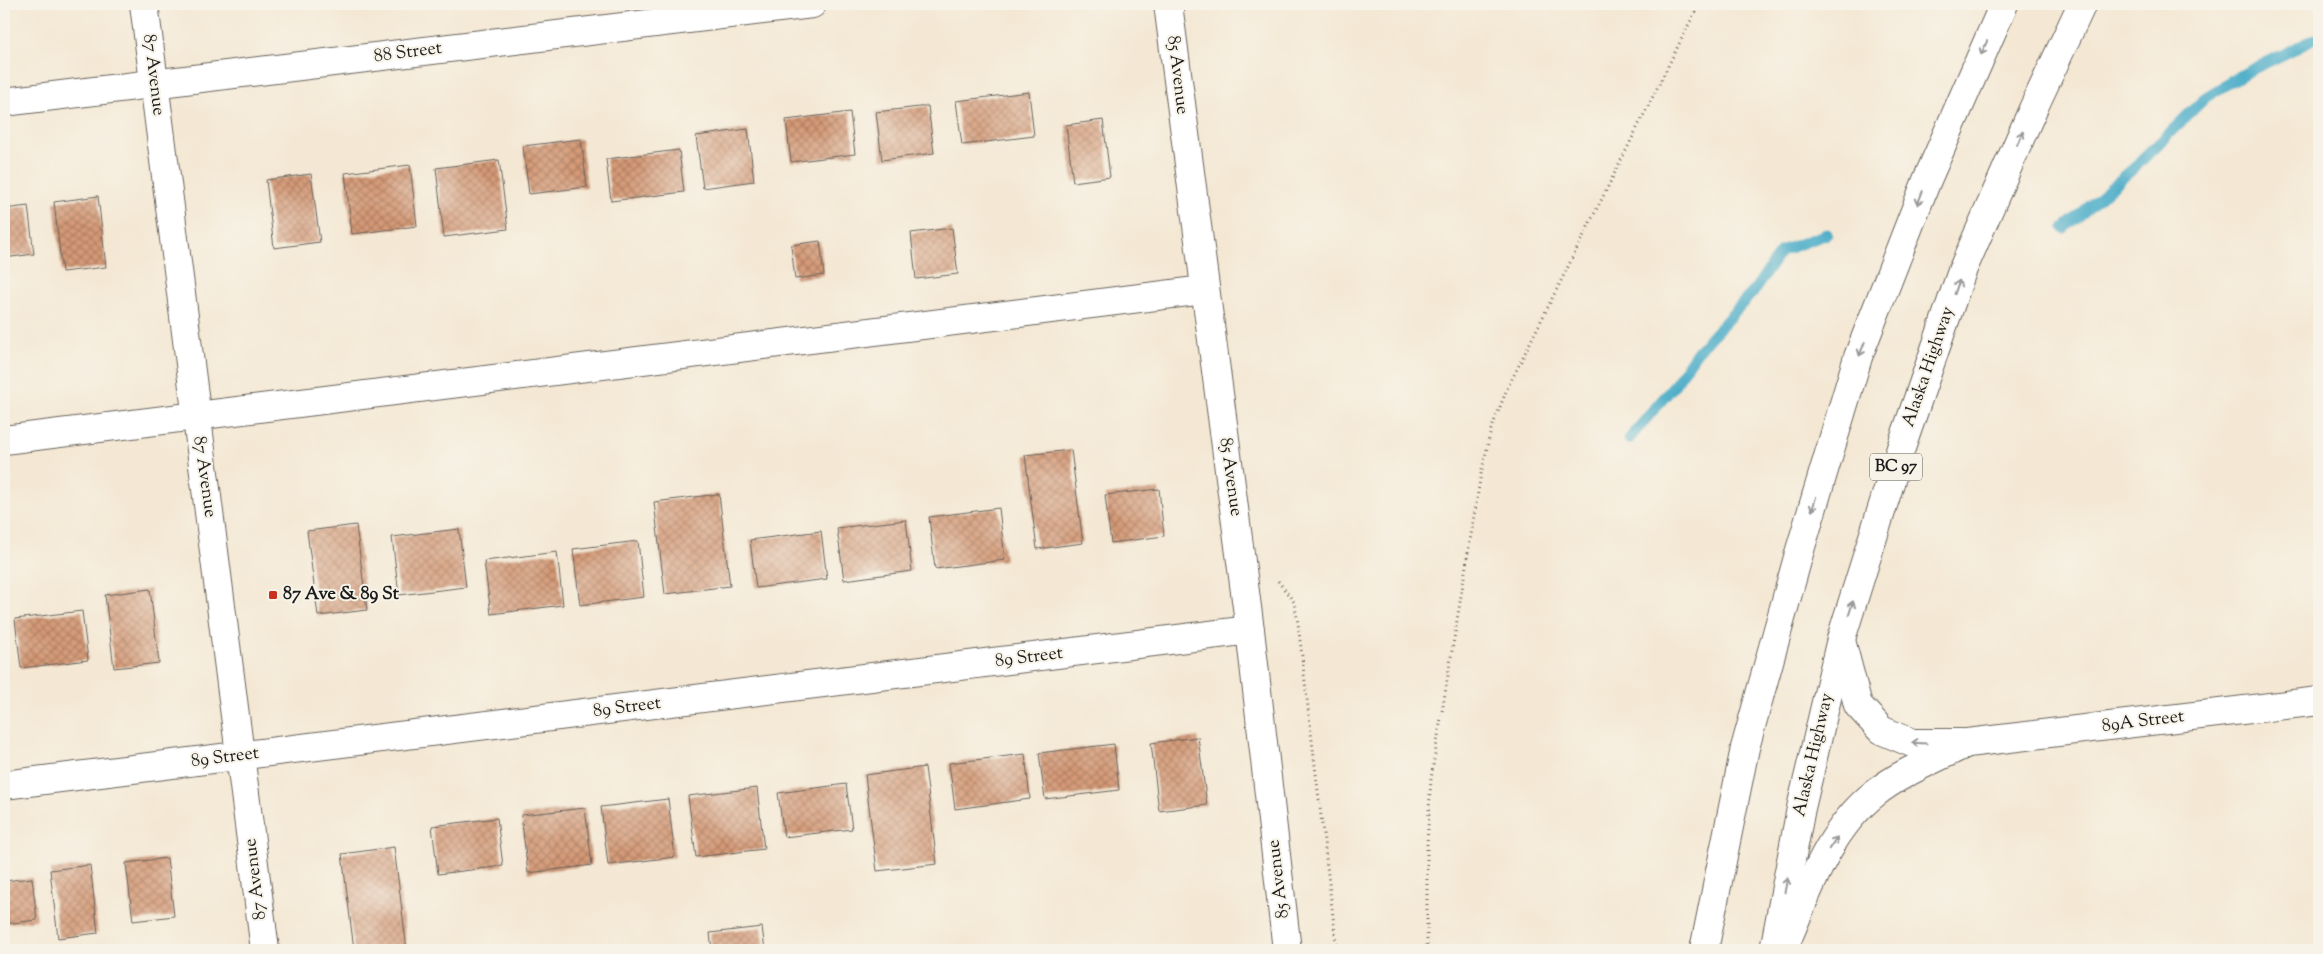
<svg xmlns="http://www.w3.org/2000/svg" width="2323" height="954" viewBox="0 0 2323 954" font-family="'Sorts Mill Goudy',serif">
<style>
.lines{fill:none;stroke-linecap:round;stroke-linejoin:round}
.stream{stroke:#49acc8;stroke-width:11}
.building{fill:url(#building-cross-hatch)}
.minor-casing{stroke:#68635c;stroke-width:30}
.highway-casing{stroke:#68635c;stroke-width:30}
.path{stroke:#68635c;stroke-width:3;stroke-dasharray:1 4;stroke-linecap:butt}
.minor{stroke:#fff;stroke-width:28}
.highway{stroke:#fff;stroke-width:28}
.oneway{stroke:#999}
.poi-dot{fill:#c8321e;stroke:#f7f3e8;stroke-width:2}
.labels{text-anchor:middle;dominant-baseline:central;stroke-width:4;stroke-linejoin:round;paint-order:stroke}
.shield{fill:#f7f3e8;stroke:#5e5c59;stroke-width:1}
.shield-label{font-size:16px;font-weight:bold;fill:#1c1c1c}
.street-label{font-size:18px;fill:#1c1c1c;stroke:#f7f3e8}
.poi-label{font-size:18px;font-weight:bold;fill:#1c1c1c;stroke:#f7f3e8;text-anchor:start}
</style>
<defs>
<pattern id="building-cross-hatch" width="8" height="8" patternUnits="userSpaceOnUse" patternTransform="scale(1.25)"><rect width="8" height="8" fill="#d59a77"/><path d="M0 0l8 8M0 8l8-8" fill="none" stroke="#ac7d61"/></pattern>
</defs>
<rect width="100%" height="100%" fill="#f7f3e8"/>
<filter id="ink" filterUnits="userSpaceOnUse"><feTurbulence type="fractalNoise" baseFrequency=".02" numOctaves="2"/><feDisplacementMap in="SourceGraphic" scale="10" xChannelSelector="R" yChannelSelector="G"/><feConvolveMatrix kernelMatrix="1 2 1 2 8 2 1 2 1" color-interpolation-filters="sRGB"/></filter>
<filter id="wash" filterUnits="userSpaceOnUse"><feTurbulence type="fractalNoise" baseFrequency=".0096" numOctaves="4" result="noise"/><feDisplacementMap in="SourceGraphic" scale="20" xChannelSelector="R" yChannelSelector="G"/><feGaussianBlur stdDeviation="1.12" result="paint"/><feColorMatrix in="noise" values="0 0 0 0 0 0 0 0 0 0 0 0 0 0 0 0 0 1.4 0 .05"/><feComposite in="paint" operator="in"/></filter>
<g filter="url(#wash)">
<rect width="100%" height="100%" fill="#f4e8d4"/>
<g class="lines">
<g class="stream">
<path d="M2064,228L2134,168L2206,97L2245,73L2319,37"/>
<path d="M1629,439L1673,387L1697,352L1753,292L1781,251L1827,234"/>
</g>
</g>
<g id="blocks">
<g class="building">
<path d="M1029,92L1034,136L962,145L956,101Z"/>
<path d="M928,106L934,153L882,160L876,112Z"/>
<path d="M850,112L855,154L791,162L786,120Z"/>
<path d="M1103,120L1110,177L1073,182L1066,125Z"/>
<path d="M748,129L754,181L703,188L696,136Z"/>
<path d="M581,139L587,187L529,194L523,146Z"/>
<path d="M679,150L684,192L611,201L606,159Z"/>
<path d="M499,160L508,229L444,237L436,168Z"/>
<path d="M410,165L417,226L352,234L345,173Z"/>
<path d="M311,174L320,242L274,248L266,180Z"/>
<path d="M98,196L106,267L62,272L54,202Z"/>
<path d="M28,206L34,254L4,258V209Z"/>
<path d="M952,228L958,274L916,279L911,233Z"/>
<path d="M820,241L824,275L795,279L791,245Z"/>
<path d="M1071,450L1083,543L1037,549L1025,455Z"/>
<path d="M1159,489L1164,536L1111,543L1105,495Z"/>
<path d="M719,494L730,586L665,594L654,502Z"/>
<path d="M999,508L1005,560L935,569L929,517Z"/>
<path d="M906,520L912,571L844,580L837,528Z"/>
<path d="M356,525L367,610L318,616L307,531Z"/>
<path d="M459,529L466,587L399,595L392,537Z"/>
<path d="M821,531L827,579L756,588L750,540Z"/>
<path d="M638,541L644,597L580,605L573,549Z"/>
<path d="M557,552L563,605L491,614L484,561Z"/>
<path d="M150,589L159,663L114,668L105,595Z"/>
<path d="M82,611L88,660L21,668L15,619Z"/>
<path d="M1198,737L1207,805L1159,811L1151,743Z"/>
<path d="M1114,744L1119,790L1045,799L1039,753Z"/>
<path d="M1025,754L1030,799L955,809L949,763Z"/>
<path d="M925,767L937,864L877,871L865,775Z"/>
<path d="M846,784L852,829L784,837L778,793Z"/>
<path d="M757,788L764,849L696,857L688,796Z"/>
<path d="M668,799L675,857L608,865L601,807Z"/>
<path d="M585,808L592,865L528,873L521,815Z"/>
<path d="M497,818L503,866L438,874L432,826Z"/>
<path d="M394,847L407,950H354L342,854Z"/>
<path d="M167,858L174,916L133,921L126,863Z"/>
<path d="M90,865L98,933L58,938L50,870Z"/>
<path d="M32,878L37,920L4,924V881Z"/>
<path d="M762,927L765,950H712L710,933Z"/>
</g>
</g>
</g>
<g filter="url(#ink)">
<use href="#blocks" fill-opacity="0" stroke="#68635c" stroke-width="1"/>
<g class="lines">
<g class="minor-casing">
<g id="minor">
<path d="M144,4L265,950"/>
<path d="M1168,4L1250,630L1287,950"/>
<path d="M4,102L812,4"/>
<path d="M4,440L1204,290"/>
<path d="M1967,743L2319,701"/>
<path d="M4,785L1250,630"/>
</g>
</g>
<g class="highway-casing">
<g id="highway">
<path d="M1842,644L1858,705L1881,730L1912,743H1961"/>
<path d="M1787,940C1809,889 1828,831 1874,794C1900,773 1937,758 1967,743"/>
<path d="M1704,950L1745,748L1800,550L1858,357L1927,180L2004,4"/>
<path d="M1774,950L1801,808L1841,639L1900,451L1962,271L2033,109L2082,4"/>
</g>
</g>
<g class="path">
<path d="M1278,581L1294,602L1298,623L1337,950"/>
<path d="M1427,950V844L1431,779L1481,474L1491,430L1507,389L1699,4"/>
</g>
<use href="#minor" class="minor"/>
<use href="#highway" class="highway"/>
</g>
<defs><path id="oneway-shaft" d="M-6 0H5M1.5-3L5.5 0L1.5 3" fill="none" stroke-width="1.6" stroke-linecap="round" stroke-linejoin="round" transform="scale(1.25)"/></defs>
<g class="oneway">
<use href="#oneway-shaft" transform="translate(1984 48) rotate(114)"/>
<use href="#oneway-shaft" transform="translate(2020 138) rotate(-66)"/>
<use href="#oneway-shaft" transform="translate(1920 198) rotate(111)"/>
<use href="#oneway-shaft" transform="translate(1957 287) rotate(-71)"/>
<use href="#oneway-shaft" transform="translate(1862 349) rotate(111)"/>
<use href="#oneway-shaft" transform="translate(1814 504) rotate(107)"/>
<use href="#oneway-shaft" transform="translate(1851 608) rotate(-73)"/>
<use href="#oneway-shaft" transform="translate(1919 743) rotate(-177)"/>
<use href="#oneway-shaft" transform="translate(1833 843) rotate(-55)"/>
<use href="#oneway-shaft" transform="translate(1786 885) rotate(-79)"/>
</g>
</g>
<rect class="poi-dot" x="268" y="590" width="10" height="10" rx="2.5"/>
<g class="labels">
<rect class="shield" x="1870" y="453.5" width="52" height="27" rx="4"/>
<g class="shield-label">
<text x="1896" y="467">BC 97</text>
</g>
<g class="street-label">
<text transform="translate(408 53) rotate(-7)">88 Street</text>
<text transform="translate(153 75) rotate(83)">87 Avenue</text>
<text transform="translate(1177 75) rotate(83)">85 Avenue</text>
<text transform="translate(1929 367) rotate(-71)">Alaska Highway</text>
<text transform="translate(204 477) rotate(82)">87 Avenue</text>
<text transform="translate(1230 477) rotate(82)">85 Avenue</text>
<text transform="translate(1029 658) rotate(-7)">89 Street</text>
<text transform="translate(627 708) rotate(-7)">89 Street</text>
<text transform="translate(2143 722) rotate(-7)">89A Street</text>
<text transform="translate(1814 755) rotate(-77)">Alaska Highway</text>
<text transform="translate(225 758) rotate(-7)">89 Street</text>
<text transform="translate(256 879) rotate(-97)">87 Avenue</text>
<text transform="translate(1279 879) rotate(-97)">85 Avenue</text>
</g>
<g class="poi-label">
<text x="283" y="595">87 Ave &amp; 89 St</text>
</g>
</g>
<rect width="2323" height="954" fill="none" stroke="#f7f3e8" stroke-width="20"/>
</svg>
